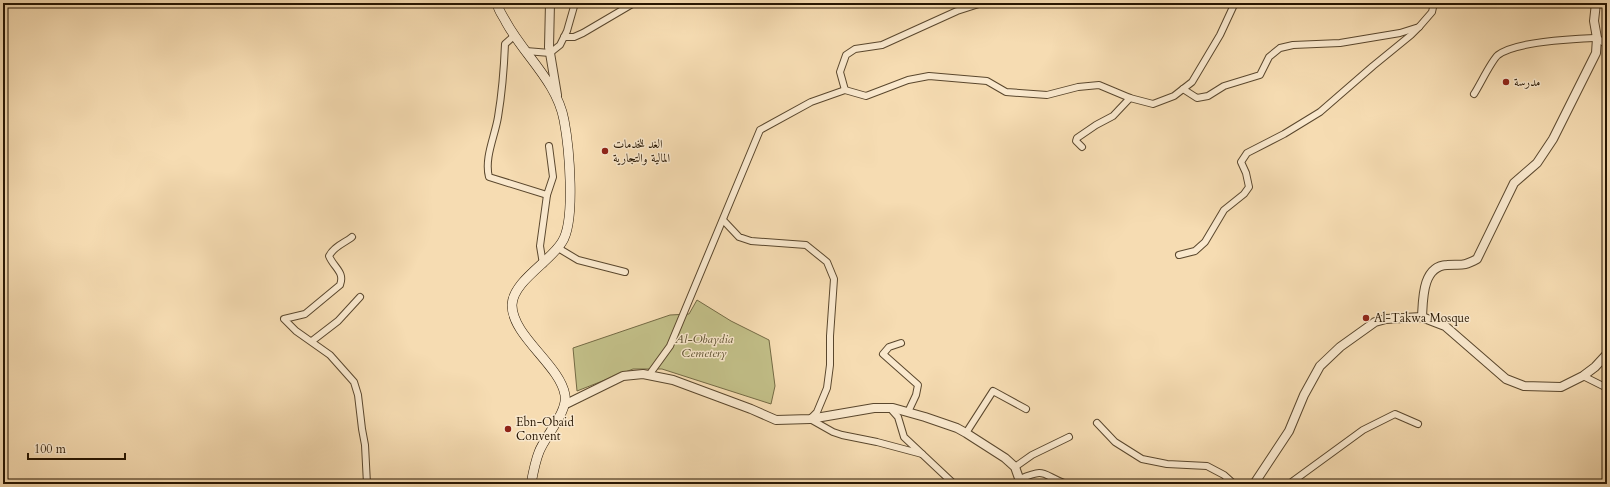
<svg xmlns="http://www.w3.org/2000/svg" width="1610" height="487" viewBox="0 0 1610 487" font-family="Cardo,Amiri,serif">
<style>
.green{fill:#c2bf88;stroke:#746a44}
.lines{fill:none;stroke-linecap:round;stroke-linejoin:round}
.minor-casing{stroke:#5a472d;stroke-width:8}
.tertiary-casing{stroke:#5a472d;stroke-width:10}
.secondary-casing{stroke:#261501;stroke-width:10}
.minor{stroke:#f9e8cd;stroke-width:6}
.tertiary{stroke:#f9e8cd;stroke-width:8}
.secondary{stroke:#f9e8cd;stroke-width:9}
.poi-dot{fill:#8f2418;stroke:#f9e8cd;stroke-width:1.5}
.labels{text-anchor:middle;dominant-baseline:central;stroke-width:3;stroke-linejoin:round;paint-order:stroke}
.poi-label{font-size:12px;fill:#261501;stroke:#f9e8cd;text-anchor:start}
.park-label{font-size:12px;font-style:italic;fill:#5d5030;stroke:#f9e8cd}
</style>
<rect width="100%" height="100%" fill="#f6dcb2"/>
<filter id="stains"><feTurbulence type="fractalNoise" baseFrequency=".005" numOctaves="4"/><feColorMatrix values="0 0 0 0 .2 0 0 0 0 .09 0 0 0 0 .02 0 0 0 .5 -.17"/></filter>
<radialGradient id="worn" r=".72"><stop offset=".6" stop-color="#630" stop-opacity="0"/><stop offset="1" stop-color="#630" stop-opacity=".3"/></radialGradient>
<path class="green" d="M697,300L731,321L769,340L775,386L771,404L662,369H633L577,391L573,348L670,315L689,314Z"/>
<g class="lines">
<g class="minor-casing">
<g id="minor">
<path d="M514,36L505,44C504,69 502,93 498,117C495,136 484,158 489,177L547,195L553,177L549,146"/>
<path d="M564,37H574L583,33L634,3"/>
<path d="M526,51L550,53L560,45L567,31L575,3"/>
<path d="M1183,89L1197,98L1208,96L1224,86L1260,75L1269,57L1280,48L1293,45L1340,43L1400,33L1419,27L1432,12L1434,3"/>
<path d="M845,90L840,72L846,55L855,49L882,45L957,11L982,3"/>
<path d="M1474,94C1480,85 1491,61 1498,55C1516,41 1574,39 1597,38L1607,45"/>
<path d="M1082,147L1076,141L1077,138L1096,125L1113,116L1130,98"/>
<path d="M723,220L739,237L751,241L806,245L827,262L834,279L830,336V365L827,388L817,412L810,419L833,432L842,435L877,442L922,454"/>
<path d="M352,237C345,243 334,246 329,256C334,268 345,272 340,285L305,314L284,319L296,331L330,355L354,382L358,395L362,429L365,445L367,484"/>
<path d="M558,248L578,260L625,272"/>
<path d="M1179,255L1195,251L1205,242L1224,210L1244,194L1249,187L1246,173L1241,162L1247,153L1284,134L1320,112L1373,66L1411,35L1419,27"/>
<path d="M543,264L540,246L547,195"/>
<path d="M312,341L338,321L360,297"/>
<path d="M901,343L889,347L883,354L918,385L916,395L908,412"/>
<path d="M649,375L670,346L760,130L811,102L845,90L866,96L908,80L929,76L987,81L1006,92L1047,95L1078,87L1099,85L1130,98L1153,104L1174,96L1192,82L1220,35L1233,7"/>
<path d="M1583,376L1607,388"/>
<path d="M890,408L898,417L904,437L954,484"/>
<path d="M1097,423L1115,442L1142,459L1167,464L1207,466L1224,475L1234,484"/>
<path d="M966,433L993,391L1026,409"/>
<path d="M1015,467L1032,455L1069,437"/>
<path d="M1020,479C1046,468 1041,474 1064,483"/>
<path d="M1289,484L1363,430L1395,414L1418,424"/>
</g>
</g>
<g class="tertiary-casing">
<g id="tertiary">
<path d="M550,3L549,47L557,95"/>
<path d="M1422,317C1423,300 1422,266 1447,265C1462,264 1462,267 1477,259L1514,183L1537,163L1553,139L1596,53L1597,38L1594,21L1596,3"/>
<path d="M566,404L623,376L643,374L673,380L751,409L776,420L810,419L874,408H893L925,417L957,428L966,433L1005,458L1015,467L1021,484"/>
<path d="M1254,484L1289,431L1304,395L1320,366L1340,347L1375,322L1386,319L1422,317L1432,321L1445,326L1506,379L1524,386L1561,387L1583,376L1595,367L1607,354"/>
</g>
</g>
<g class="secondary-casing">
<path id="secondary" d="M497,3C498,10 503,16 506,22C524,55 557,82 564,120C569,146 576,221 562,242C550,262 513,281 512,305C512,336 560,365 565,395C568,412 545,436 539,452C535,462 533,473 531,484"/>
</g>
<use href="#minor" class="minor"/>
<use href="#tertiary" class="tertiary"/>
<use href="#secondary" class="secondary"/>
</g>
<g class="poi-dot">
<circle cx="1506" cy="82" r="4"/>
<circle cx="605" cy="151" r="4"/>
<circle cx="1366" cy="318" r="4"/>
<circle cx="508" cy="429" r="4"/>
</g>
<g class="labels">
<g class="poi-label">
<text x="1514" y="82">مدرسة</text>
<text x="613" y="144">الغد للخدمات<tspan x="613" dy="14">المالية والتجارية</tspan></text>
<text x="1374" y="318">Al-Takwa Mosque</text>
<text x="516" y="422">Ebn-Obaid<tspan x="516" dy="14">Convent</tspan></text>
</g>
<g class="park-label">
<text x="704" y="339">Al-Obaydia<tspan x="704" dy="14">Cemetery</tspan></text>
</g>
</g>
<rect width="1610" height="487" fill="none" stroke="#f6dcb2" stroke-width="16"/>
<rect x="4" y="4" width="1602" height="479" fill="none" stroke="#261501" stroke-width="2"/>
<rect x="8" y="8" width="1594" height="471" fill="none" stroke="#261501"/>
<path d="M28 453v6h97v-6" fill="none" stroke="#261501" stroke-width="2"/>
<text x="34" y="453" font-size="12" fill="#261501" stroke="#f9e8cd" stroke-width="3" paint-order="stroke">100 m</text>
<rect width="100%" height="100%" filter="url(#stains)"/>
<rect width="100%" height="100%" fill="url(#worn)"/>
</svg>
